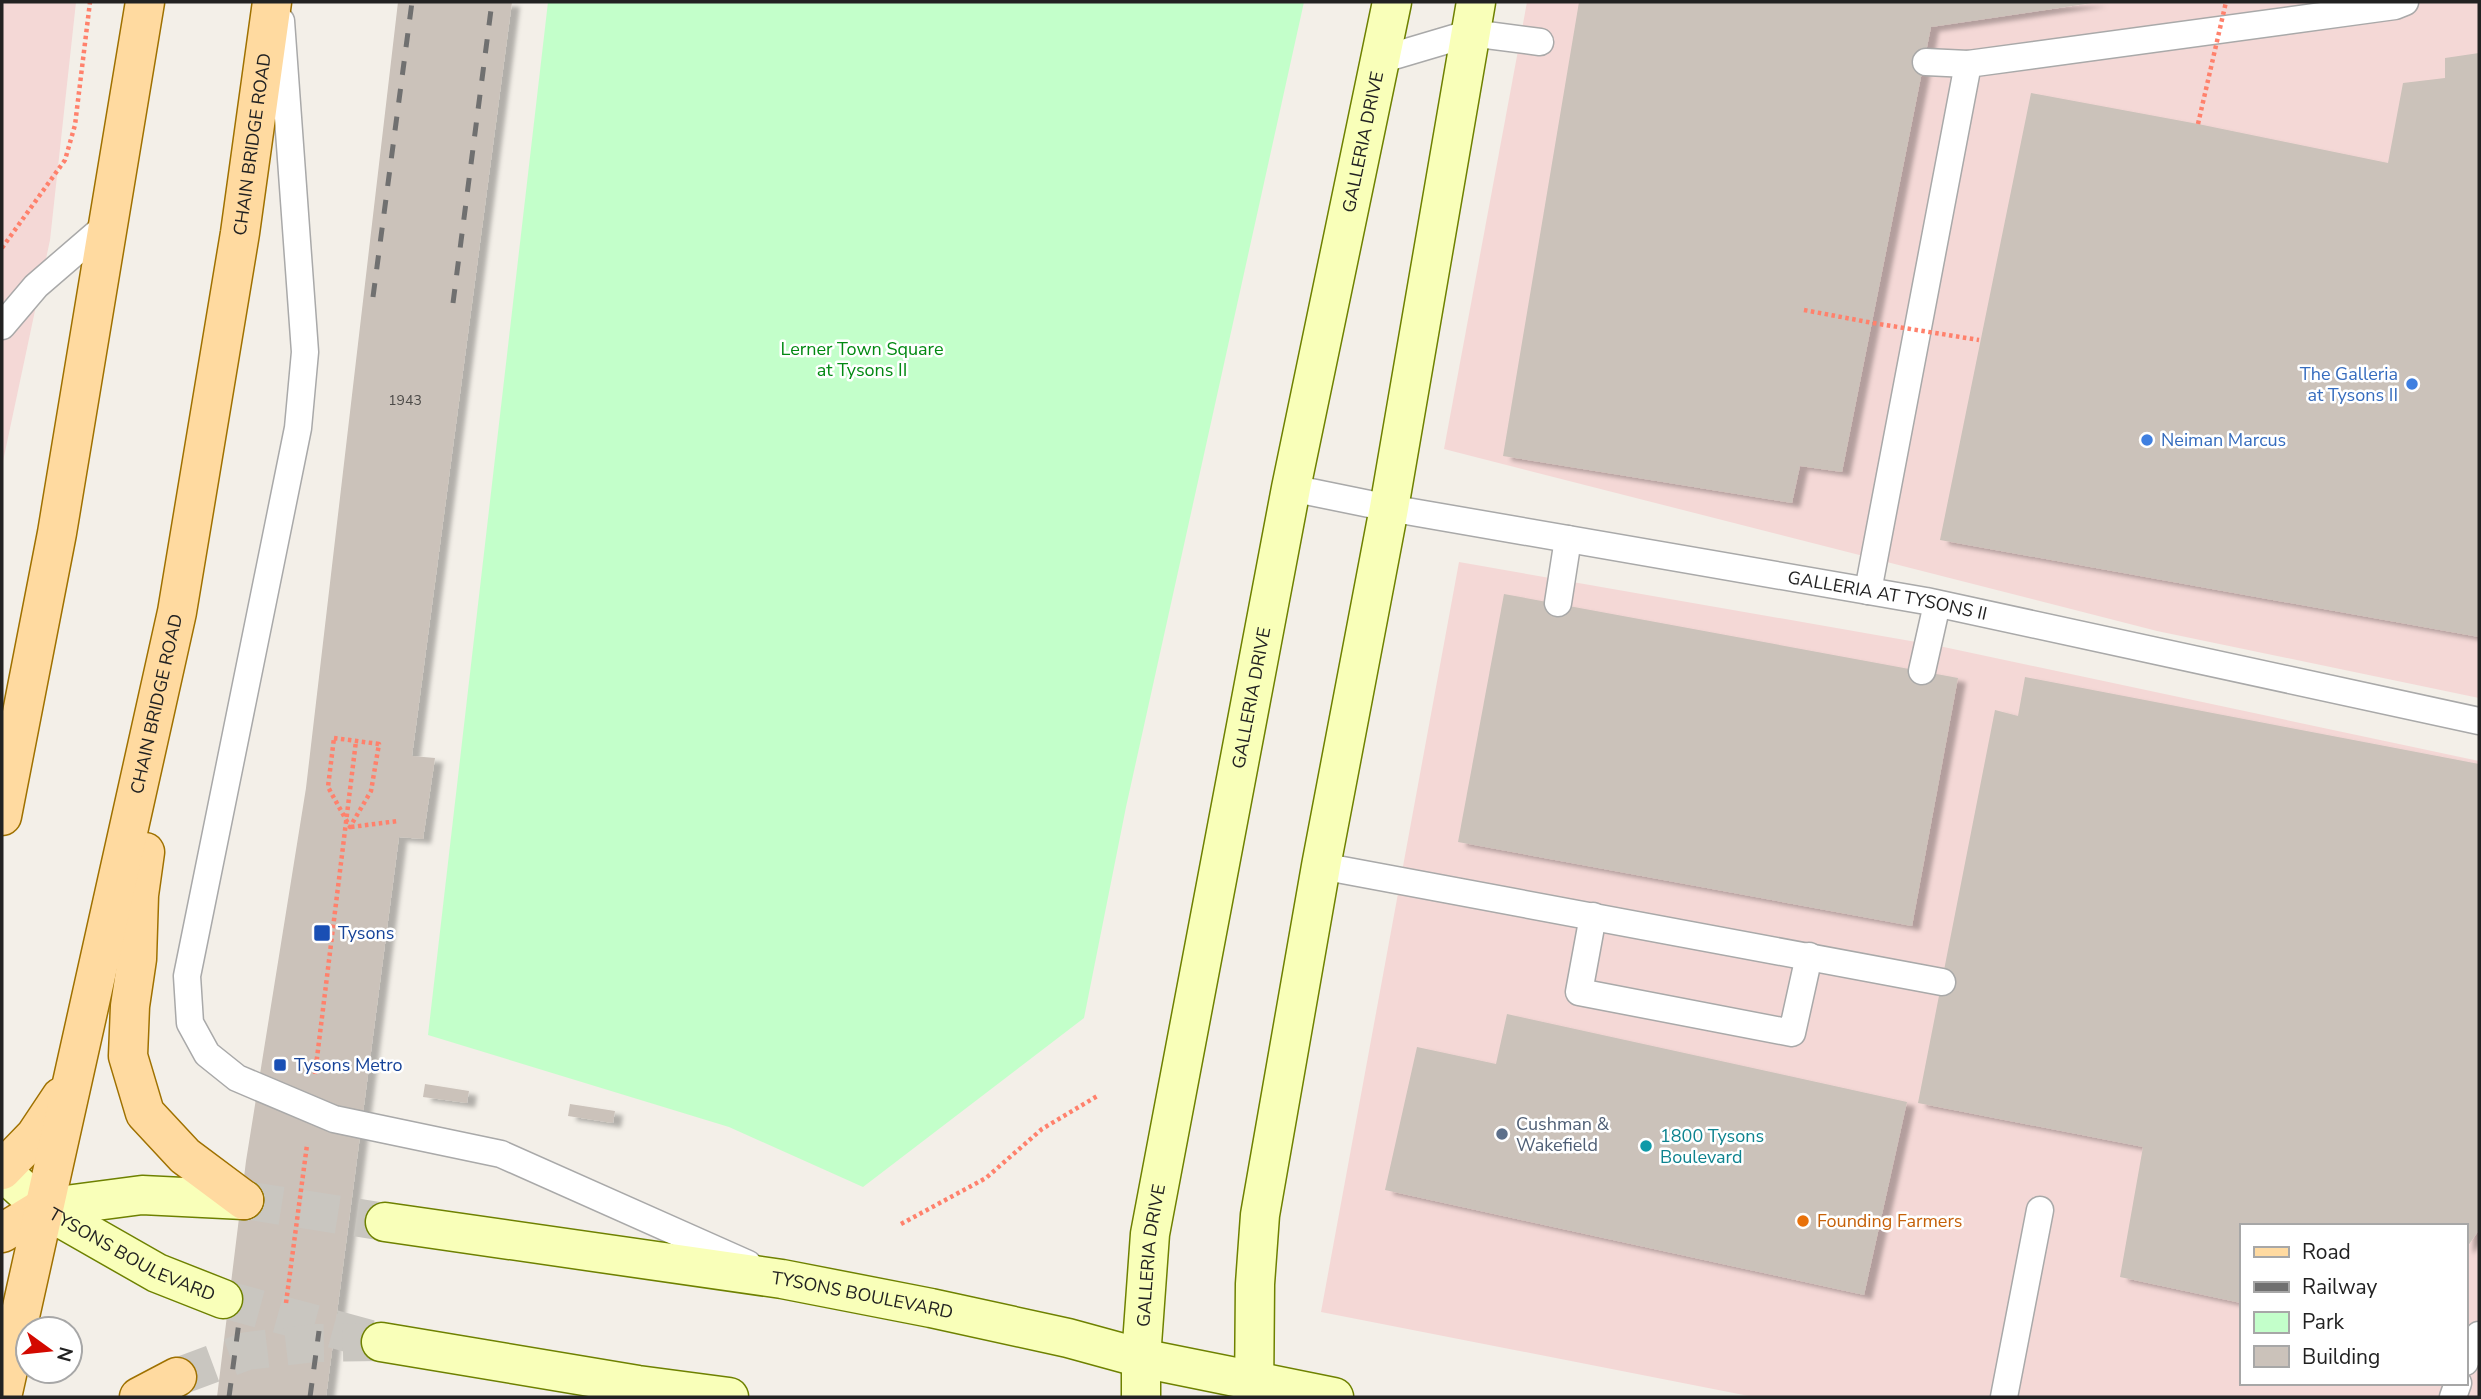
<svg xmlns="http://www.w3.org/2000/svg" width="2481" height="1399" viewBox="0 0 2481 1399" font-family="'Nunito Sans',sans-serif">
<style>
.commercial{fill:#f4d8d6;fill-rule:evenodd}
.park{fill:#c3ffca}
.building{fill:#cbc2ba;filter:url(#shadow)}
.lines{fill:none;stroke-linecap:round;stroke-linejoin:round}
.secondary-tunnel{stroke:#c9c6c0;stroke-width:38;stroke-dasharray:38 19;stroke-linecap:butt}
.primary-tunnel{stroke:#c9c6c0;stroke-width:38;stroke-dasharray:38 19;stroke-linecap:butt}
.lane-casing{stroke:#a9a9a9;stroke-width:29}
.secondary-casing{stroke:#6e8100;stroke-width:41}
.primary-casing{stroke:#9f7100;stroke-width:41}
.path{stroke:#ff816c;stroke-width:4.5;stroke-dasharray:3.5 3.5;stroke-linecap:butt}
.lane{stroke:#fff;stroke-width:26}
.secondary{stroke:#f9ffb9;stroke-width:38}
.primary{stroke:#ffdaa0;stroke-width:38}
.rail{stroke:#707070;stroke-width:5;stroke-dasharray:14 14;stroke-linecap:butt}
.path-bridge{stroke:#ff816c;stroke-width:4.5;stroke-dasharray:3.5 3.5;stroke-linecap:butt}
.shop-dot{fill:#3f7fe0;stroke:#fff;stroke-width:2.5}
.transit-dot{fill:#1a4fb4;stroke:#fff;stroke-width:2.5}
.service-dot{fill:#5c6f8a;stroke:#fff;stroke-width:2.5}
.culture-dot{fill:#0f9aa8;stroke:#fff;stroke-width:2.5}
.food-dot{fill:#e8710a;stroke:#fff;stroke-width:2.5}
.labels{text-anchor:middle;dominant-baseline:central;stroke-width:5;stroke-linejoin:round;paint-order:stroke}
.number-label{font-size:14px;fill:#4c4a48}
.street-label{font-size:18px;fill:#222;stroke:#fff}
.park-label{font-size:18px;fill:#028912;stroke:#fff}
.shop-label{font-size:18px;fill:#366cbe;stroke:#fff;text-anchor:end}
.transit-label{font-size:18px;fill:#164399;stroke:#fff;text-anchor:start}
.service-label{font-size:18px;fill:#4e5e75;stroke:#fff;text-anchor:start}
.culture-label{font-size:18px;fill:#0d838f;stroke:#fff;text-anchor:start}
.food-label{font-size:18px;fill:#c56008;stroke:#fff;text-anchor:start}
</style>
<defs>
<filter id="shadow"><feDropShadow dx="8" dy="4.5" stdDeviation="2" flood-color="#0004"/></filter>
</defs>
<rect width="100%" height="100%" fill="#f3efe8"/>
<g class="commercial">
<path d="M2,2H76L50,240L2,466Z"/>
<path d="M1527,2H2479V698L2157,631L1444,449Z"/>
<path d="M1459,562L1939,646L2479,761V1397H1754L1321,1312ZM2241,1226H2465V1383H2241Z"/>
</g>
<path class="park" d="M548,2H1304L1126,807L1084,1018L863,1187L729,1127L428,1035Z"/>
<g class="building">
<path d="M398,2H512L412,756L435,758L423,839L399,837L326,1397H217L246,1161L306,788Z"/>
<path d="M1579,2H2099L1931,27L1842,472L1800,466L1792,503L1503,456Z"/>
<path d="M2479,53V637L1940,540L2031,93L2198,124L2388,163L2403,83L2445,78V58Z"/>
<path d="M1504,594L1958,678L1912,926L1458,842Z"/>
<path d="M2025,677L2479,764V1230L2465,1250V1226H2241V1303L2120,1277L2143,1147L1918,1103L1995,710L2018,716Z"/>
<path d="M1507,1014L1907,1102L1864,1295L1385,1190L1417,1047L1496,1064Z"/>
<path d="M425,1084L469,1091L467,1103L423,1097Z"/>
<path d="M570,1104L615,1111L613,1123L568,1116Z"/>
</g>
<g class="lines">
<g class="secondary-tunnel">
<path d="M244,1200L385,1222"/>
<path d="M223,1299L381,1342"/>
</g>
<path class="primary-tunnel" d="M177,1377L247,1351L316,1343L381,1342"/>
<g class="lane-casing">
<g id="lane">
<path d="M281,21L305,352L298,428L187,976L190,1023L207,1054L237,1078L334,1119L501,1154L748,1264"/>
<path d="M1380,60L1471,33L1540,42"/>
<path d="M1926,62L1968,64"/>
<path d="M2,326L36,286L109,223"/>
<path id="s1" d="M1291,488L1389,508L1926,601L2479,721"/>
<path d="M1868,591L1968,64L2395,6L2405,2"/>
<path d="M1558,603L1568,539"/>
<path d="M1922,671L1937,604"/>
<path d="M1321,866L1942,982"/>
<path d="M1593,916L1579,992L1792,1033L1809,956"/>
<path d="M2465,1362L2470,1349L2479,1335"/>
<path d="M2004,1397L2040,1210"/>
<path d="M2453,1397L2458,1383"/>
</g>
</g>
<g class="secondary-casing">
<g id="secondary">
<path id="s2" d="M2,1171L43,1208L157,1273L223,1299"/>
<path d="M43,1208L142,1195L244,1200"/>
<path id="s3" d="M385,1222L782,1279L931,1308L1068,1338L1141,1358L1334,1397"/>
<path d="M381,1342L638,1385L729,1397"/>
<path id="s4" d="M1141,1397V1358L1150,1234L1291,488L1392,2"/>
<path d="M1254,1397L1255,1284L1260,1215L1321,866L1389,508L1476,2"/>
</g>
</g>
<g class="primary-casing">
<g id="primary">
<path d="M2,816L57,533L145,2"/>
<path d="M145,852L139,895L137,959L130,1006L128,1056L145,1113L185,1156L244,1200"/>
<path d="M2,1170L35,1136L61,1097"/>
<path d="M2,1233L43,1208"/>
<path id="s5" d="M2,1397L177,612L240,233L272,2"/>
<path d="M139,1397L177,1377"/>
</g>
</g>
<g class="path">
<path d="M2,248L65,160L75,125L90,2"/>
<path d="M1804,310L1873,323"/>
<path d="M334,738L379,744L371,791L350,827L328,787Z"/>
<path d="M351,827L398,821"/>
<path d="M315,1074L356,741"/>
<path d="M901,1224L986,1178L1042,1129L1099,1095"/>
<path d="M286,1303L307,1145"/>
</g>
<use href="#lane" class="lane"/>
<use href="#secondary" class="secondary"/>
<use href="#primary" class="primary"/>
<g class="rail">
<path d="M373,297L412,2"/>
<path d="M453,303L492,2"/>
<path d="M229,1397L239,1322"/>
<path d="M310,1397L319,1331"/>
</g>
<g class="path-bridge">
<path d="M2198,124L2226,2"/>
<path d="M1873,323L1979,340"/>
</g>
</g>
<g class="shop-dot">
<circle cx="2412" cy="384" r="7"/>
<circle cx="2147" cy="440" r="7"/>
</g>
<g class="transit-dot">
<rect x="313" y="924" width="18" height="18" rx="3.5"/>
<rect x="273" y="1058" width="14" height="14" rx="3.5"/>
</g>
<circle class="service-dot" cx="1502" cy="1134" r="7"/>
<circle class="culture-dot" cx="1646" cy="1146" r="7"/>
<circle class="food-dot" cx="1803" cy="1221" r="7"/>
<g class="labels">
<g class="number-label">
<text x="405" y="400">1943</text>
</g>
<g class="street-label">
<text stroke="none"><textPath href="#s4" startOffset="1276">GALLERIA DRIVE</textPath></text>
<text stroke="none"><textPath href="#s5" startOffset="1278">CHAIN BRIDGE ROAD</textPath></text>
<text stroke="none"><textPath href="#s1" startOffset="606">GALLERIA AT TYSONS II</textPath></text>
<text stroke="none"><textPath href="#s4" startOffset="709">GALLERIA DRIVE</textPath></text>
<text stroke="none"><textPath href="#s5" startOffset="710">CHAIN BRIDGE ROAD</textPath></text>
<text stroke="none"><textPath href="#s2" startOffset="156">TYSONS BOULEVARD</textPath></text>
<text stroke="none"><textPath href="#s4" startOffset="142">GALLERIA DRIVE</textPath></text>
<text stroke="none"><textPath href="#s3" startOffset="483">TYSONS BOULEVARD</textPath></text>
</g>
<g class="park-label">
<text x="862" y="349">Lerner Town Square<tspan x="862" dy="21">at Tysons II</tspan></text>
</g>
<g class="shop-label">
<text x="2398" y="374">The Galleria<tspan x="2398" dy="21">at Tysons II</tspan></text>
<text x="2161" y="440" text-anchor="start">Neiman Marcus</text>
</g>
<g class="transit-label">
<text x="338" y="933">Tysons</text>
<text x="294" y="1065">Tysons Metro</text>
</g>
<g class="service-label">
<text x="1516" y="1124">Cushman &amp;<tspan x="1516" dy="21">Wakefield</tspan></text>
</g>
<g class="culture-label">
<text x="1660" y="1136">1800 Tysons<tspan x="1660" dy="21">Boulevard</tspan></text>
</g>
<g class="food-label">
<text x="1817" y="1221">Founding Farmers</text>
</g>
</g>
<rect width="2481" height="1399" fill="none" stroke="#222222" stroke-width="7"/>
<rect x="2240" y="1224" width="228" height="161" fill="#ffffff" stroke="#a7a7a7" stroke-width="2"/>
<rect x="2254" y="1247" width="35" height="10" fill="#ffdaa0" stroke="#a7a7a7" stroke-width="2"/>
<text x="2302" y="1259" font-size="21" fill="#222222">Road</text>
<rect x="2254" y="1282" width="35" height="10" fill="#707070" stroke="#a7a7a7" stroke-width="2"/>
<text x="2302" y="1294" font-size="21" fill="#222222">Railway</text>
<rect x="2254" y="1312" width="35" height="21" fill="#c3ffca" stroke="#a7a7a7" stroke-width="2"/>
<text x="2302" y="1329" font-size="21" fill="#222222">Park</text>
<rect x="2254" y="1346" width="35" height="21" fill="#cbc2ba" stroke="#a7a7a7" stroke-width="2"/>
<text x="2302" y="1364" font-size="21" fill="#222222">Building</text>
<g transform="translate(49 1350) rotate(105)"><circle r="33" fill="#ffffff" stroke="#a7a7a7" stroke-width="2"/>
<path d="M0-5L12 26L0 18L-12 26Z" fill="#d30900"/>
<text y="-10" font-size="19" font-weight="bold" text-anchor="middle" fill="#222222">N</text>
</g>
</svg>
